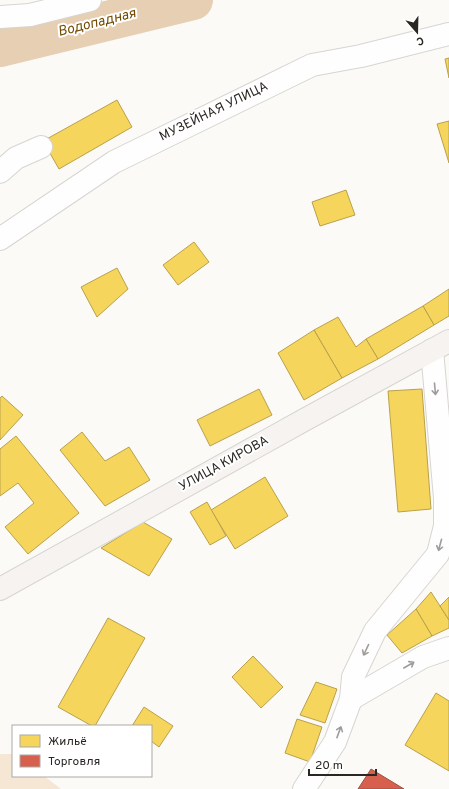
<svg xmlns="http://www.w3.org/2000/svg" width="449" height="789" viewBox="0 0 449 789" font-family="Overpass,sans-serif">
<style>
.green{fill:#f5e7d4}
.homes{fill:#f6d55c;stroke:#b9a14b}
.shops{fill:#d6604d;stroke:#a24f40}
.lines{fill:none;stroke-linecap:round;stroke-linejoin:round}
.river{stroke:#e6cfb2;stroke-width:40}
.minor-casing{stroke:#d7d5d1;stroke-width:24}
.tertiary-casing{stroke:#d7d5d1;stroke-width:24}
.secondary-casing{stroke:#d7d5d1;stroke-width:24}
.minor{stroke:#fffefe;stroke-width:22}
.tertiary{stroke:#fffefe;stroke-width:22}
.secondary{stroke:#f6f3f0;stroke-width:22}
.oneway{stroke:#9f9d9b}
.labels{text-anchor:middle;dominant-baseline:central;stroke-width:4;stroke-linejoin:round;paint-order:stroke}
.street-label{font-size:13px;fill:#2a2723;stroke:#fff}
.water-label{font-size:14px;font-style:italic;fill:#724a00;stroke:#fff}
</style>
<rect width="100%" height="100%" fill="#fcfaf7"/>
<path class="green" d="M0,754H13V776H44L61,789H0Z"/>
<g class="homes">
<path d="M449,58V78L445,59Z"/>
<path d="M117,100L132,127L59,169L43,141Z"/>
<path d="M449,121V163L437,124Z"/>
<path d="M346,190L355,215L320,226L312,202Z"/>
<path d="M194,242L209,262L178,285L163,265Z"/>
<path d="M117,268L128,289L97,317L81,287Z"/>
<path d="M449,289V316L434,325L423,306Z"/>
<path d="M423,306L434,325L378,359L366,339Z"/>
<path d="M338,317L356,347L366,339L378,359L342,378L314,330Z"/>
<path d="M314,330L342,378L304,400L278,353Z"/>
<path d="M259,389L272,415L210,446L197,420Z"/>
<path d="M422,389L431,509L398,512L388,391Z"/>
<path d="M2,396L23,415L0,440V398Z"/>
<path d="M82,432L105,461L129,447L150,480L105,506L60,450Z"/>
<path d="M16,436L79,513L28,554L5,527L34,503L18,483L0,496V449Z"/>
<path d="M265,477L288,516L235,549L211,510Z"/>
<path d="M207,502L226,536L210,545L190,512Z"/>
<path d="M143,522L172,539L149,576L101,548Z"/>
<path d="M431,592L449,620V628L432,636L416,609Z"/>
<path d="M449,597V620L440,606Z"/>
<path d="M416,609L432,636L402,653L387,635Z"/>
<path d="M108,618L145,638L95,726H92L58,707Z"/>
<path d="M253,656L283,687L261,708L232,677Z"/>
<path d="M316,682L337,689L325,723L300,715Z"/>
<path d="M436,693L449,701V771L405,745Z"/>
<path d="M144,707L173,726L159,747L151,741V726H132Z"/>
<path d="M297,719L322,727L310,762L285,753Z"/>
</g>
<path class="shops" d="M371,769L404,789H358Z"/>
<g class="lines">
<path class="river" d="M0,47L193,0"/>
<g class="minor-casing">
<g id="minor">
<path d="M0,172L16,158L41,147"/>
<path d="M0,239L114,162L312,65L361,56L449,34"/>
<path d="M351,699L423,657L449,648"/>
<path d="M304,789L335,742L351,699L353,677L375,631L438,554L445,526V498L432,350"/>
</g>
</g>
<g class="tertiary-casing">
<path id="tertiary" d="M0,17L30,15L90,0"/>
</g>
<g class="secondary-casing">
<path id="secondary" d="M0,589L306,419L449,341"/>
</g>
<use href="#minor" class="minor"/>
<use href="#tertiary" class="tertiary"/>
<use href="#secondary" class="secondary"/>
</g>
<defs><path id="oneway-shaft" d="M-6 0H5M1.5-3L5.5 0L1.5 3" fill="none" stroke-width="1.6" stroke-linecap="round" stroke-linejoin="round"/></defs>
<g class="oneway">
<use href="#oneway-shaft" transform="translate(435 389) rotate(85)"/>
<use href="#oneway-shaft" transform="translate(440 545) rotate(105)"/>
<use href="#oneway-shaft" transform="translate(366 650) rotate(115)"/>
<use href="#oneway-shaft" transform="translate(409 665) rotate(-30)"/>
<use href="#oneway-shaft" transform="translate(339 732) rotate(-70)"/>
</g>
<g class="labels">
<g class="street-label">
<text transform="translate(214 112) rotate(-26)">МУЗЕЙНАЯ УЛИЦА</text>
<text transform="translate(224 464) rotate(-29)">УЛИЦА КИРОВА</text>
</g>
<g class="water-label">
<text transform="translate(97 23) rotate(-14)">Водопадная</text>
</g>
</g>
<rect x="12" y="725" width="140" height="52" fill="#ffffff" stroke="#aaa9a7"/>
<rect x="20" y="735" width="20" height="12" fill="#f6d55c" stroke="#aaa9a7"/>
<text x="48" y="745" font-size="12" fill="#2a2723">Жильё</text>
<rect x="20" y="755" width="20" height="12" fill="#d6604d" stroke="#aaa9a7"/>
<text x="48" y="765" font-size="12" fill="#2a2723">Торговля</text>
<g transform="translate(417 32) rotate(160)" stroke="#ffffff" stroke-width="3" paint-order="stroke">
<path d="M0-3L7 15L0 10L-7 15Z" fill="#2a2723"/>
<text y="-6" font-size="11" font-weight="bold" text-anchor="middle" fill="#2a2723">С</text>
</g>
<path d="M309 769v6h67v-6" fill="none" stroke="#2a2723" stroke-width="2"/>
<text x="315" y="769" font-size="12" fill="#2a2723" stroke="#ffffff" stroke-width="3" paint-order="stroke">20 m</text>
</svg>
